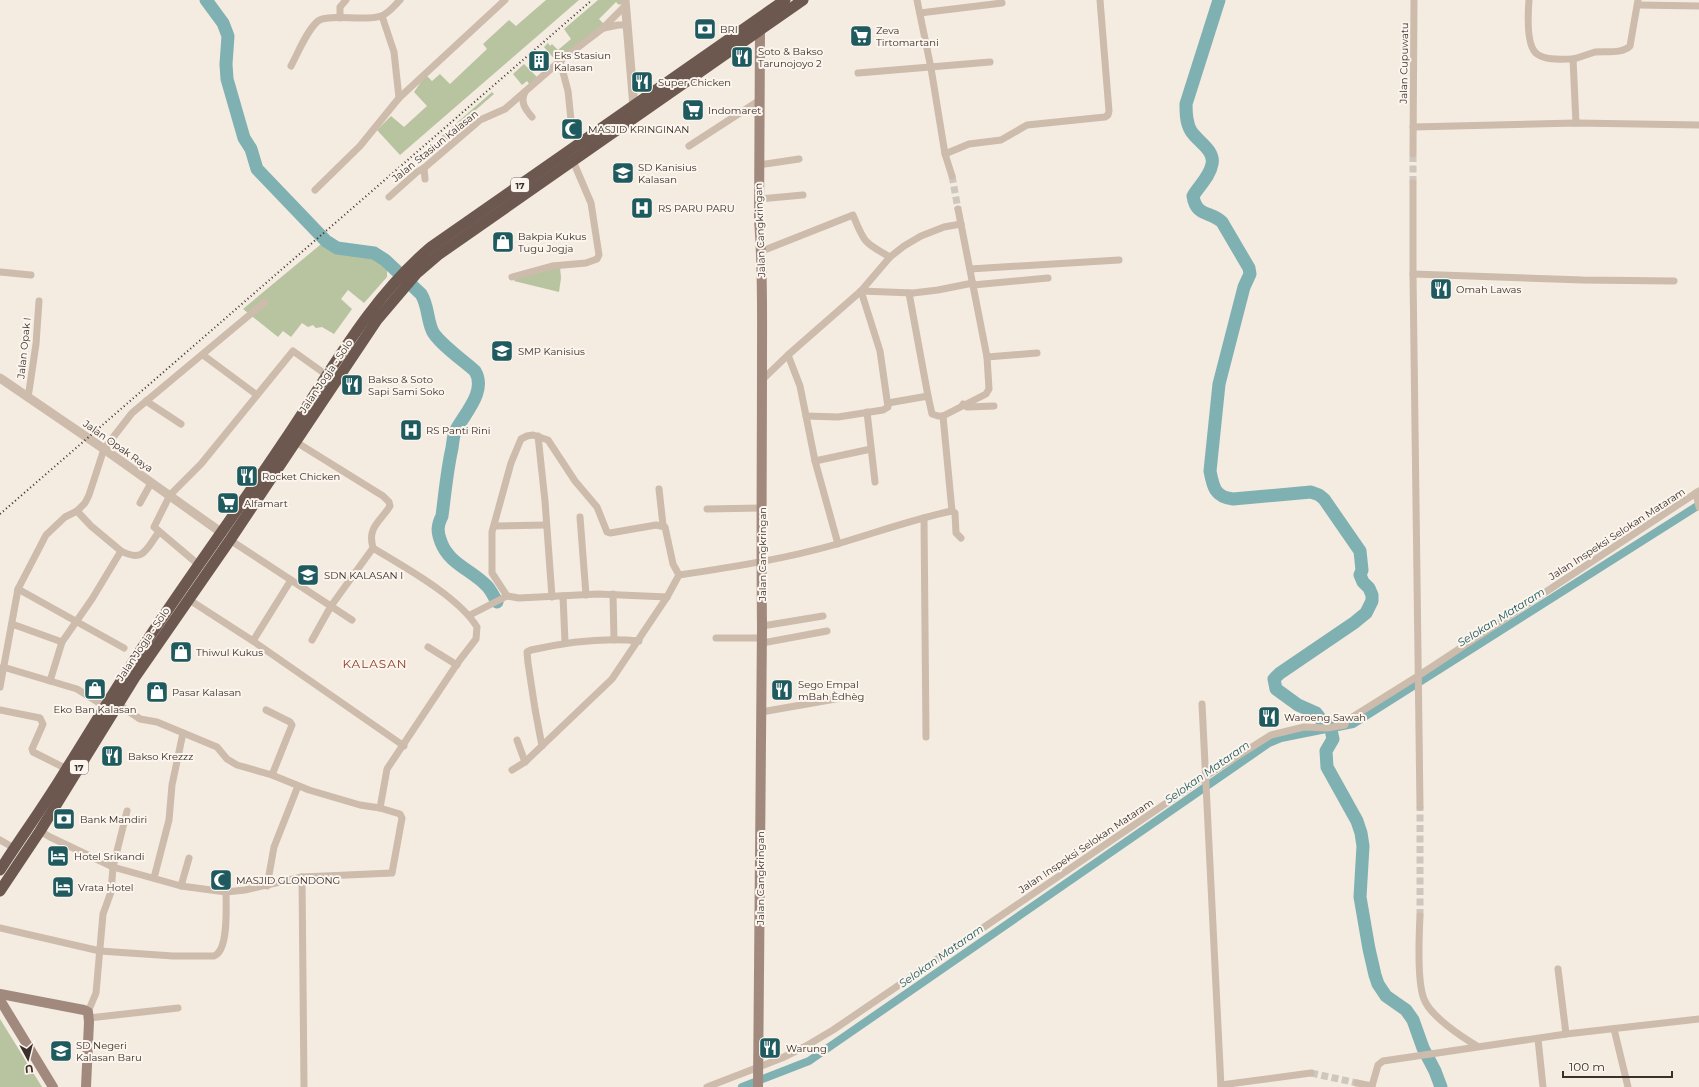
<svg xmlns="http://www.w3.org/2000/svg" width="1699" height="1087" viewBox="0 0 1699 1087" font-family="Montserrat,sans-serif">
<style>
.green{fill:#b8c4a0}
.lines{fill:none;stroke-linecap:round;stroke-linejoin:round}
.canal{stroke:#7fb0b2;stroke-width:8}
.river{stroke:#7fb0b2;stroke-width:13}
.minor-tunnel{stroke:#cfc6bd;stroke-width:7;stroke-dasharray:7 3.5;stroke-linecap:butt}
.minor{stroke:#cdbbac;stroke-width:7}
.tertiary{stroke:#cdbbac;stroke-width:9}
.secondary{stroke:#a18a7d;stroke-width:10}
.trunk{stroke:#6c584f;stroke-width:11}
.rail{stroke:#3b302b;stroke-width:2;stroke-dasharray:1 3;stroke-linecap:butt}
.labels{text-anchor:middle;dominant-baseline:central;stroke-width:4;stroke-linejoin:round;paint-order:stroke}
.shield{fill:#fbf5ee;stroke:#756b66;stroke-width:1}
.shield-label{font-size:9px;font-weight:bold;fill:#3b302b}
.poi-label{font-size:10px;fill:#3b302b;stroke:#fbf5ee;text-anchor:start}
.street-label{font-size:10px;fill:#3b302b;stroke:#fbf5ee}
.water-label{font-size:11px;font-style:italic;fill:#1f5a5e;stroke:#fbf5ee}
.quarter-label{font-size:12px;letter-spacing:1px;fill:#8c3b22;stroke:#fbf5ee}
</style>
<rect width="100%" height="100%" fill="#f4ebe1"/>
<g class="green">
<path d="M546,0H579L400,155L377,130L391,116L404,127L427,106L414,92L426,75L432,81L440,74L450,84L487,49L483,44L509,20L516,26Z"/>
<path d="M598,0H621L622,3L619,5L616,2L599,19L604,24L557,62L544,47L548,43L550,46L552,44L558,50L571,39L564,29Z"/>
<path d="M524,64L538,78L530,85L527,81L522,85L513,74Z"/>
<path d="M492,92L494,94L463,121L468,127L457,137L454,134L424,160L420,155Z"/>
<path d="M326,240H332L341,246L383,261L387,265V277L364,303L348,290L341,299L352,309L334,334L322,327L316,328L313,325L308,327L302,323L291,337L283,331L278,337L243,309Z"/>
<path d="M560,267L561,278L559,292L514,281L516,278Z"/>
<path d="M0,1019L42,1087H0Z"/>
</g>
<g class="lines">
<g class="canal">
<path d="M1338,727L1353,724L1699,505"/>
<path d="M742,1087L809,1061L1269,743L1281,738L1326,729"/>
</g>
<g class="river">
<path d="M206,0L223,23L228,36L226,64L227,79L244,138L251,149L257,169L326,241L337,248L374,253L385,260L421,294C428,305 427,318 432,330C436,341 465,362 475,371C487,391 465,413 456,430C453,435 453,442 452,448C447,470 445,493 442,516C437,526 437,532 441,542C449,564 472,570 487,586C491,590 494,597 497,602"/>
<path d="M1219,0L1186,104C1186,113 1186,123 1191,131C1198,142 1215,150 1212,164C1210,176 1199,186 1193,196C1196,217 1211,211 1222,222L1249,268L1250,274L1244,287L1219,384L1210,471C1213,487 1215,497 1233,499L1311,492L1319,495L1324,499L1360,551L1362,570L1360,575L1363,582L1369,588L1372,595V601L1366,613L1355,622L1280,673L1274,679L1276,689L1298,705L1316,713L1322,721L1330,725L1333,739L1326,751L1327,767L1357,821L1361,833L1363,846L1360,897L1369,949L1375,975L1378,984L1386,996L1406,1010L1413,1020L1423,1048L1435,1071L1441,1087"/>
</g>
<g class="minor-tunnel">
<path d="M952,176L958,209"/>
<path d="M1413,183V154"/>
<path d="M1420,916V807"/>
<path d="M1311,1073L1357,1083"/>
</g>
<g class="minor">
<path d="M917,0L931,68L945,154L952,176"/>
<path d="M1529,0C1528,13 1526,46 1537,54C1547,61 1562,59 1573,59L1576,123"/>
<path d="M1638,5L1699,6"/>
<path d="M920,13L1002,3"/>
<path d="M382,16L394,52L399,98"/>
<path d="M340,18V7L346,0"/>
<path d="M604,28L618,25H626"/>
<path d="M1573,59C1581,57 1588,54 1595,52C1606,51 1622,54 1630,46L1638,0"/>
<path d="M560,61L568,91L571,120"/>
<path d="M291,66C298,53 307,30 318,21C328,13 366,22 381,16C388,14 395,5 400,0"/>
<path d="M858,73L990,62"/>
<path d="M525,92C520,102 525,109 532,117"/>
<path d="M1413,127L1576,123L1699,125"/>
<path d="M689,146L760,100"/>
<path d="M945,154L969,144L1001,140L1027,125L1105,117L1108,115L1109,111L1100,0"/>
<path d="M1413,154L1414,0"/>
<path d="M759,165L799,159"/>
<path d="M424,168L425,179"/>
<path d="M1413,183V274L1420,807"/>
<path d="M315,190L360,146L399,98L505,0"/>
<path d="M389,197L417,172L424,168L480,120L505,109L560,61L602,29L625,6"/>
<path d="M759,199L803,195"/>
<path d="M762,251L853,215C864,242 864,243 890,257"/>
<path d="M970,269L1119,260"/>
<path d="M0,272L31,275"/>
<path d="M1413,274L1583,280L1674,281"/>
<path d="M512,277L552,266L586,263L597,259L599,255L591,203L573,161"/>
<path d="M973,285L1048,278"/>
<path d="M861,291L913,293L938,290L973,283"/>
<path d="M909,293L928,396"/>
<path d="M203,355L257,395"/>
<path d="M788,355L800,386L815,461L838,544"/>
<path d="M987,357L1037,353"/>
<path d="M762,380L788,355L861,291L890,257L904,246L921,236L944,227L961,224"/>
<path d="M28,398L36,344L39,301"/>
<path d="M146,401L181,424"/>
<path d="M888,403L928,396L932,414L938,416H943L986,394L989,389L987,357L958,209"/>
<path d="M963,404L967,407L994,406"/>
<path d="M867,412L875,482"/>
<path d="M806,416L838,417L883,410L888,407L880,351L861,291"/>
<path d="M943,416L952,511"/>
<path d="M538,436L545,501L552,597"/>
<path d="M815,461L871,449"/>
<path d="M659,489L663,525"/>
<path d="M1696,493L1699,507"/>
<path d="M140,503L151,483"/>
<path d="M707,509L761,508"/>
<path d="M77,511L91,526L121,551"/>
<path d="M580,517L586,595"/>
<path d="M924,518L926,737"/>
<path d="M494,526L546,525"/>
<path d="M230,540L352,620"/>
<path d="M199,565L154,527L170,495L201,464L293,351L328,376"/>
<path d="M679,575C733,567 785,559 837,544C875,533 913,519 952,511L955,513L956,533L961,538"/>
<path d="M18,589L124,648"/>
<path d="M613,594L614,640"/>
<path d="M507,596L492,573V532L511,463L521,439L527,436L533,435L548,440L575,481L597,507L607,532L610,533L656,525L665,527L673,564L679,575"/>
<path d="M563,596L565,642"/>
<path d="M188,599L253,641L404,746"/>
<path d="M470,615L507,596L519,598L598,594L667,597"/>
<path d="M12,624L62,642"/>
<path d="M762,626L823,616"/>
<path d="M716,638H762"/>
<path d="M312,640L331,606L373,548"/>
<path d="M253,641L291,580"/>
<path d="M762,643L827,631"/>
<path d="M428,647L457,665"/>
<path d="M3,667L77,689L104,706"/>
<path d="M50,681L62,642L92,599L121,551C144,563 146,549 159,532"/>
<path d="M0,687L18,589L46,535L65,517L77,511L85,503L89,495L104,449L132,413L265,302"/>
<path d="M118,704L140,719L157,722L217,747L227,759L237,765L272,775L309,790L360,805L380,808"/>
<path d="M1202,704L1221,1087"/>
<path d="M0,710L40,718L43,724L32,749L33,752L67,769"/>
<path d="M266,710L290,722L292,725L272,775"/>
<path d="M761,712L841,698"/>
<path d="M517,740L525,762"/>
<path d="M542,746L535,709L528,663L527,652L531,650C566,642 603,637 639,641"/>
<path d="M512,770L525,762L612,679L667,597L679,575"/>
<path d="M40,831L50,837L113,867L181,886L226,892L245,890L302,877L392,873L402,818L400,814L380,808L387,769L459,661L476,639L477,627C458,596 404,567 373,548C367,527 380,522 390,506L389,502L383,496L296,442"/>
<path d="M0,840L14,848"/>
<path d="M302,877L304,1087"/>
<path d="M154,878L169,820L172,785L183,733"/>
<path d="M181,886L189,858"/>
<path d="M267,886L274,847L298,786"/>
<path d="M1420,916C1419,936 1417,982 1424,999C1430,1016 1462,1037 1477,1046"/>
<path d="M0,928L100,951L173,956H214C229,951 226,905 226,892"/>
<path d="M1558,969L1566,1034"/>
<path d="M88,1012L96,993L103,914L111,892L113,867L127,811"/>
<path d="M89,1018L178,1008"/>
<path d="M1614,1029L1628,1087"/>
<path d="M1538,1039L1543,1087"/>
<path d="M1357,1083L1372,1086V1087"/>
<path d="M1221,1085L1311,1073"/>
<path d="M1372,1086L1378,1065L1383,1061L1566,1034L1699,1019"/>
<path d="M707,1087L782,1058L806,1046L833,1030L1206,776L1271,735L1304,727L1327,728L1345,725L1346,721L1418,676L1699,491"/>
</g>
<g class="tertiary">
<path d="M625,0L634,107L636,110"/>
<path d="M0,378L104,449L222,533"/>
</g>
<g class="secondary">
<path d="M757,26L760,30L759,220C763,266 762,313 762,359C762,448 761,537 762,626L758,1087"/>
<path d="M0,994L84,1010L88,1012L89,1022L86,1087"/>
<path d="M0,1000L53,1087"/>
</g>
<g class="trunk">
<path d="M0,870C22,836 46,803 67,768C94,725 120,681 148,639C192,573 238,510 282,444C328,377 367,301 431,247L785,0"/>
<path d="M0,891L40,831L135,677L230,540L377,320L417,273L438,255L803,0"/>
</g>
<path class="rail" d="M0,514L592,0"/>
</g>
<defs>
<g id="bank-square" transform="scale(1.15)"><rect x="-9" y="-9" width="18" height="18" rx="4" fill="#1f5a5e" stroke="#fbf5ee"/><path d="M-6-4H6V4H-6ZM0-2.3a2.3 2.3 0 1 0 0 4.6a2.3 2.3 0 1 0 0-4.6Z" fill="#fff"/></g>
<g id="supermarket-square" transform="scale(1.15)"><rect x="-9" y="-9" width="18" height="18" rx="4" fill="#1f5a5e" stroke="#fbf5ee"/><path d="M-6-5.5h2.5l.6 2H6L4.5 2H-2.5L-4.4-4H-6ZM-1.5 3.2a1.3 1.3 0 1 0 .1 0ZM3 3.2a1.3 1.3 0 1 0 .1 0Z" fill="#fff"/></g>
<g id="restaurant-square" transform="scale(1.15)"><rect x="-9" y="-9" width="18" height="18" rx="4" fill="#1f5a5e" stroke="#fbf5ee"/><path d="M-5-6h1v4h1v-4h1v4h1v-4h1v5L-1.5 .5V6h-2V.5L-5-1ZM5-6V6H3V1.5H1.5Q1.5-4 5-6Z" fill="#fff"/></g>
<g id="building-square" transform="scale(1.15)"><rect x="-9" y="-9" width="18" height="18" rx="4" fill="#1f5a5e" stroke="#fbf5ee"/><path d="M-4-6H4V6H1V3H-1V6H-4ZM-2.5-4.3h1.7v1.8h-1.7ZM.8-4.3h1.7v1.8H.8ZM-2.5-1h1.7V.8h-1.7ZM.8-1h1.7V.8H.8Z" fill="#fff"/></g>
<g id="mosque-square" transform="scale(1.15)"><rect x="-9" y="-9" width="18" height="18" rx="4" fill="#1f5a5e" stroke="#fbf5ee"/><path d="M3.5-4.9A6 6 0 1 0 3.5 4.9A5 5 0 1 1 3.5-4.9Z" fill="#fff"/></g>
<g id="school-square" transform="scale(1.15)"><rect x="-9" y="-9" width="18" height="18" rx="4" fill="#1f5a5e" stroke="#fbf5ee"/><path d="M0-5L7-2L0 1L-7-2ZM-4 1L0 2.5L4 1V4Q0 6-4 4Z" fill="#fff"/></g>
<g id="hospital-square" transform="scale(1.15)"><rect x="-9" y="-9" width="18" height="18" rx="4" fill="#1f5a5e" stroke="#fbf5ee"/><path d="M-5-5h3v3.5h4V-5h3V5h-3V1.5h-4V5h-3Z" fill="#fff"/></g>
<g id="shop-square" transform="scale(1.15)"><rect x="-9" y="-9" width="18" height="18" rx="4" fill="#1f5a5e" stroke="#fbf5ee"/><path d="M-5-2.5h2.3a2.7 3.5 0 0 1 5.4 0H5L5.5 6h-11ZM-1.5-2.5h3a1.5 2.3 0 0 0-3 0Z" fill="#fff"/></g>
<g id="hotel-square" transform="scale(1.15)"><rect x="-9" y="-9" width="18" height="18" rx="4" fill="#1f5a5e" stroke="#fbf5ee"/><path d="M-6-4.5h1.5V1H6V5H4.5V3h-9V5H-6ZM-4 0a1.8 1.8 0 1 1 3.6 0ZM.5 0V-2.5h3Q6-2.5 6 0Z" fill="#fff"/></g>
</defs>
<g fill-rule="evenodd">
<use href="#bank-square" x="705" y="29"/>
<use href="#supermarket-square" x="861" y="36"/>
<use href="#restaurant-square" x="742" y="57"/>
<use href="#building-square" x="539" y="61"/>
<use href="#restaurant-square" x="642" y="82"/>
<use href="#supermarket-square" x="693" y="110"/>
<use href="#mosque-square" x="572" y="129"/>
<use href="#school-square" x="623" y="173"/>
<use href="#hospital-square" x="642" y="208"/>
<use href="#shop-square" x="503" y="242"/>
<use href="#restaurant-square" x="1441" y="289"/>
<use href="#school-square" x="502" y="351"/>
<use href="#restaurant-square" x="352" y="385"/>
<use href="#hospital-square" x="411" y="430"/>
<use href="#restaurant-square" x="247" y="476"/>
<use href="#supermarket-square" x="228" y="503"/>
<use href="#school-square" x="308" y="575"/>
<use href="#shop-square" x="181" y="652"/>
<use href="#shop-square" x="95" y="689"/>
<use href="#restaurant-square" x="782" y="690"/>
<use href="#shop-square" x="157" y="692"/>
<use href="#restaurant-square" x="1269" y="717"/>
<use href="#restaurant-square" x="112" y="756"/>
<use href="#bank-square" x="64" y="819"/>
<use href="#hotel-square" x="58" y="856"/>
<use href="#mosque-square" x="221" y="880"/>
<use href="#hotel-square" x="63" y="887"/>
<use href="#restaurant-square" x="770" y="1048"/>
<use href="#school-square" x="61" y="1051"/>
</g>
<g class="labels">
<g class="shield">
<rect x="511" y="178" width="18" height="14" rx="3"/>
<rect x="70" y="760" width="18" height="14" rx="3"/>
</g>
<g class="shield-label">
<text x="520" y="185">17</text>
<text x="79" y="767">17</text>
</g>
<g class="poi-label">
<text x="720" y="29">BRI</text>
<text x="876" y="30">Zeva<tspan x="876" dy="12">Tirtomartani</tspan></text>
<text x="758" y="51">Soto &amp; Bakso<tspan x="758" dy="12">Tarunojoyo 2</tspan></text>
<text x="554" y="55">Eks Stasiun<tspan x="554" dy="12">Kalasan</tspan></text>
<text x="658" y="82">Super Chicken</text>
<text x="708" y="110">Indomaret</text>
<text x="588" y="129">MASJID KRINGINAN</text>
<text x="638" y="167">SD Kanisius<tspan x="638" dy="12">Kalasan</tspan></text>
<text x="658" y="208">RS PARU PARU</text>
<text x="518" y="236">Bakpia Kukus<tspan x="518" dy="12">Tugu Jogja</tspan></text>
<text x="1456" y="289">Omah Lawas</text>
<text x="518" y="351">SMP Kanisius</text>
<text x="368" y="379">Bakso &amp; Soto<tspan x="368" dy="12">Sapi Sami Soko</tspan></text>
<text x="426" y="430">RS Panti Rini</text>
<text x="262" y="476">Rocket Chicken</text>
<text x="244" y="503">Alfamart</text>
<text x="324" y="575">SDN KALASAN I</text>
<text x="196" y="652">Thiwul Kukus</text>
<text x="798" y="684">Sego Empal<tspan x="798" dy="12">mBah Èdhèg</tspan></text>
<text x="172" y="692">Pasar Kalasan</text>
<text x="95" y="709" text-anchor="middle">Eko Ban Kalasan</text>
<text x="1284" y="717">Waroeng Sawah</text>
<text x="128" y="756">Bakso Krezzz</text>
<text x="80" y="819">Bank Mandiri</text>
<text x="74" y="856">Hotel Srikandi</text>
<text x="236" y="880">MASJID GLONDONG</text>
<text x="78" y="887">Vrata Hotel</text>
<text x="76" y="1045">SD Negeri<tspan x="76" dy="12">Kalasan Baru</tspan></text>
<text x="786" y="1048">Warung</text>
</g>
<g class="street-label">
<text transform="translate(1404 63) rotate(-89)">Jalan Cupuwatu</text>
<text transform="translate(435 146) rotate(-39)">Jalan Stasiun Kalasan</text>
<text transform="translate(760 230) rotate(-92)">Jalan Cangkringan</text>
<text transform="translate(24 348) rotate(-84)">Jalan Opak I</text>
<text transform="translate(326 376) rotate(-56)">Jalan Jogja - Solo</text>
<text transform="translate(118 446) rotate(35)">Jalan Opak Raya</text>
<text transform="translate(1617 534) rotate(-33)">Jalan Inspeksi Selokan Mataram</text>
<text transform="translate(762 554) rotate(-90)">Jalan Cangkringan</text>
<text transform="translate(143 644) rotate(-56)">Jalan Jogja - Solo</text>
<text transform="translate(1086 846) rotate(-34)">Jalan Inspeksi Selokan Mataram</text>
<text transform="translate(760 878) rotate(-90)">Jalan Cangkringan</text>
</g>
<g class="water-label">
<text transform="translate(1501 617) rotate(-32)">Selokan Mataram</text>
<text transform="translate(1207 772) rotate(-35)">Selokan Mataram</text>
<text transform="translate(941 956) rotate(-35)">Selokan Mataram</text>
</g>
<g class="quarter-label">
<text x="375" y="663">KALASAN</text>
</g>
</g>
<g transform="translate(28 1059) rotate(173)" stroke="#fbf5ee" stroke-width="3" paint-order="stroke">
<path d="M0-3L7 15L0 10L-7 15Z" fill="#3b302b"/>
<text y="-6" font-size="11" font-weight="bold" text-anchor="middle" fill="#3b302b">U</text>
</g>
<path d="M1563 1071v6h109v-6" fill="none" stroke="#3b302b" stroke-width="2"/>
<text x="1569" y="1071" font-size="12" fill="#3b302b" stroke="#fbf5ee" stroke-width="3" paint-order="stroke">100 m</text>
</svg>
